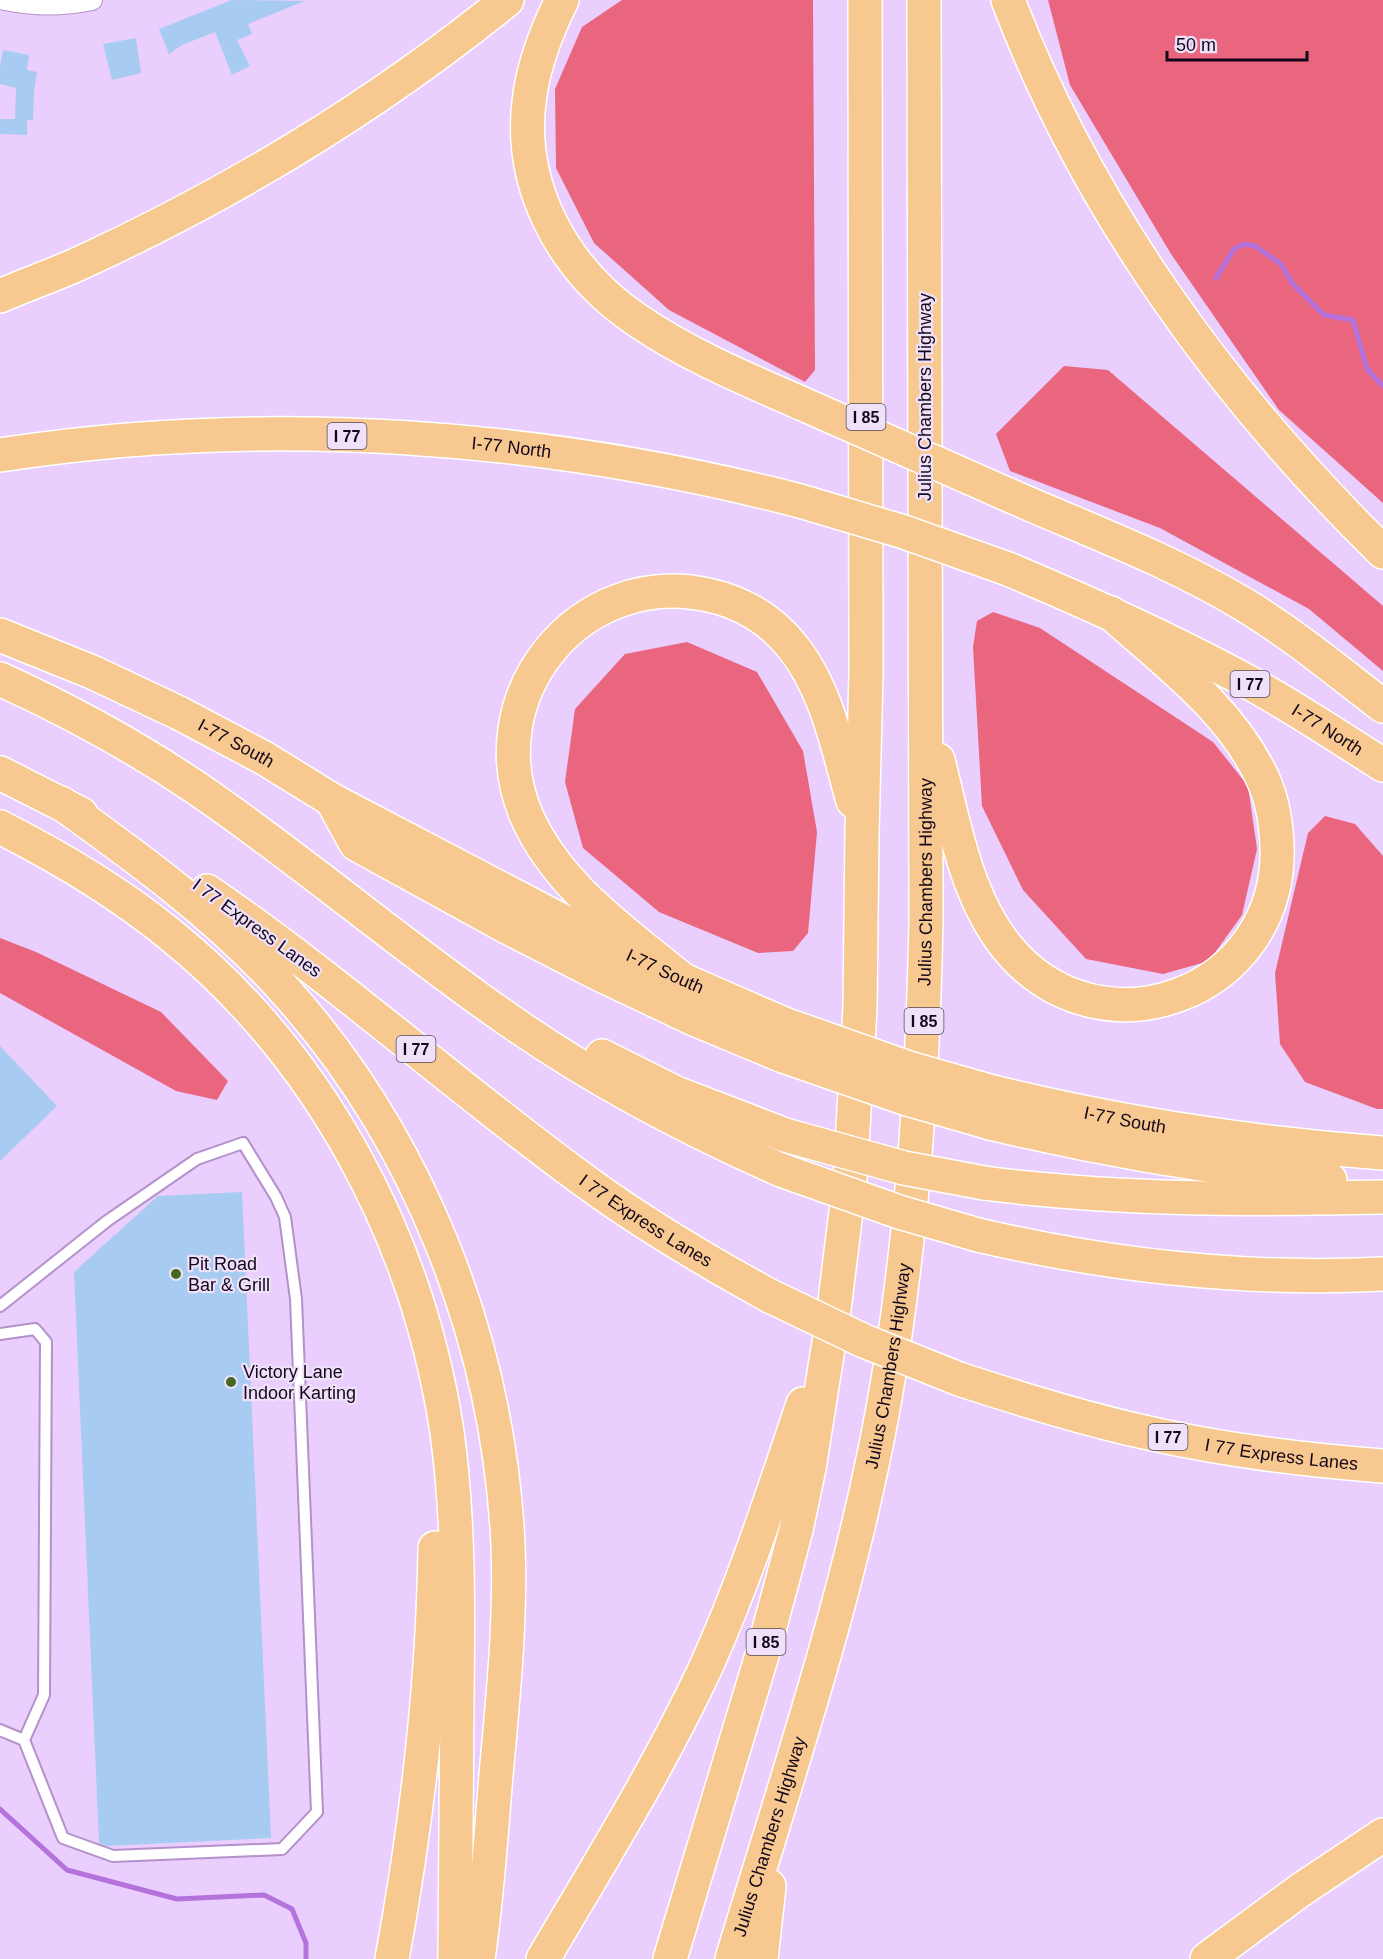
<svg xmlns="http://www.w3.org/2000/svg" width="1383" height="1959" viewBox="0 0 1383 1959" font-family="Arial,sans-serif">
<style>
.forest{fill:#ea667e}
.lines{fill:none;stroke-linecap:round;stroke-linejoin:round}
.stream{stroke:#b472dc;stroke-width:5}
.building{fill:#a8cbf1}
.service-casing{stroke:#b391ca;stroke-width:14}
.minor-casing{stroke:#b391ca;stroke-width:22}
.motorway-casing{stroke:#fff;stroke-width:36}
.service{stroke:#fff;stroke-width:10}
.minor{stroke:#fff;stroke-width:20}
.motorway{stroke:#f7c88f;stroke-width:33}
.motorway-bridge-casing{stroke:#fff;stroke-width:36;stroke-linecap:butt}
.motorway-bridge{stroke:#f7c88f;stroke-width:33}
.poi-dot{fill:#466921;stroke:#efe1fa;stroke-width:2}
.labels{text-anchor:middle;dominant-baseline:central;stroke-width:4.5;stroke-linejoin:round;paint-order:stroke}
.shield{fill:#efe1fa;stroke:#56485e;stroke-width:1.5}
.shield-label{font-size:16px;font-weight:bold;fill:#14071b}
.street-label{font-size:18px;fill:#14071b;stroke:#efe1fa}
.poi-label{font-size:18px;fill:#14071b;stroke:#efe1fa;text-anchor:start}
</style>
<rect width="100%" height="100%" fill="#eacefe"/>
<g class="forest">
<path d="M622,0H813L815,370L805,382L669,310L594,243L556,168L555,89L582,27Z"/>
<path d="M1048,0H1383V503L1279,410L1171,254L1070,85Z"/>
<path d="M1064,366L1108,370L1383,606V671L1309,609L1160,528L1010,471L996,434Z"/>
<path d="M993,612L1040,628L1213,742L1248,786L1257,849L1242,915L1209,961L1163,974L1086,959L1023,890L982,806L973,647L977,621Z"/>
<path d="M687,642L757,672L803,751L817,832L808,933L793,951L758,953L659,912L583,848L565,782L575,709L625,654Z"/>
<path d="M1325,816L1355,824L1383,856V1109H1377L1305,1082L1280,1044L1275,973L1308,833Z"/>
<path d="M0,938L36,952L161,1012L228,1081L217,1100L176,1091L0,993Z"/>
</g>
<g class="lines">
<g class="stream">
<path d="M1216,278L1234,249L1244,244L1255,246L1281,264L1293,284L1324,315L1353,320L1367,369L1383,386"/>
<path d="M0,1809L67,1870L177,1899L264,1895L292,1909L306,1943V1959"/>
</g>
</g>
<g class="building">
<path d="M232,0L305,1L248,24L252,34L237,40L250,66L232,75L215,32L182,45L169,54L159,29Z"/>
<path d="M136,38L141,73L112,80L103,44Z"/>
<path d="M3,50L29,55L27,70L37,72L34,92L33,120H27V135L0,134V119H15L16,88L0,84V66Z"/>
<path d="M0,1046L57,1106L0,1161Z"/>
<path d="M242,1192L271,1838L107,1846L99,1843L74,1272L158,1196Z"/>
</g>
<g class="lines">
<g class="service-casing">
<g id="service">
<path d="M0,1306L107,1221L197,1159L243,1143L276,1197L285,1217L296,1299L317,1812L282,1849L113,1856L63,1838L24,1740L0,1730"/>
<path d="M0,1334L35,1329L46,1342L44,1695L24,1740"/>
</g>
</g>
<g class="minor-casing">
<path id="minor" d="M5,0C34,6 64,6 92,0"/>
</g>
<g class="motorway-casing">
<g id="motorway">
<path d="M562,0C547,30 535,61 530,94C516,185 563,270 637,320C688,355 746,379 803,404"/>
<path d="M1008,0C1088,210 1224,396 1383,552"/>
<path d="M0,296C25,285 51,276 76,265C229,195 376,106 507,0"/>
<path id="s1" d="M0,455C265,414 541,434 800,501"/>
<path d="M1011,496C1088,530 1170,560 1243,604C1293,634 1337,671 1383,706"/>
<path id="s2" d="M1008,569C1094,605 1178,643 1259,688C1301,712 1342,739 1383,765"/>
<path id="s3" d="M0,635L92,672L179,713L264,758L332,800L610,946L683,980L784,1024"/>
<path d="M0,679C68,710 134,746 195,787C305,862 406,950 516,1025C600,1083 688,1129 781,1170"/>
<path d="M938,760C954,823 965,894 1006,946C1099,1062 1283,994 1277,845C1276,821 1272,797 1261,775C1228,707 1165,662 1111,613"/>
<path d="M0,773L81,814"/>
<path d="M332,800L356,844L507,927L597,973L694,1019L783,1056"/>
<path d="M61,803C139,859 215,914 280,985C418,1136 498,1339 508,1544C511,1621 503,1698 496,1775C491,1836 487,1898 478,1959"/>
<path d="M0,827C59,857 115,890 167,932C321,1055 418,1239 447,1432C459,1519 458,1608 457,1695C457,1783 456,1871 455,1959"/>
<path id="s4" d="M207,891C340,982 459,1090 589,1184C647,1226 708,1262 770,1296"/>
<path d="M683,980C626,933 558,887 527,817C475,697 579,567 708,595C741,602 770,619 792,646C827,689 838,749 853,801"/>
<path d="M602,1056L676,1093L785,1135"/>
<path id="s5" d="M993,1092C1123,1124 1249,1143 1383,1153"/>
<path d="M990,1123C1103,1150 1215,1169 1330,1180"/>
<path d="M984,1183C1116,1200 1250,1200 1383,1197"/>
<path d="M978,1235C1111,1266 1246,1281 1383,1274"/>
<path id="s6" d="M959,1379C1020,1399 1081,1418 1144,1432C1222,1450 1302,1460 1383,1466"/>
<path d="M392,1959C417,1823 433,1686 435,1548"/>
<path d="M543,1959C599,1864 658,1769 705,1669C744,1583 773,1493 803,1404"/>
<path d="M670,1959L763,1652L796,1530L809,1468L833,1317L850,1179L860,1008L862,833L866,673L865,0"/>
<path id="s7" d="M732,1959C787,1777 849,1596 883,1409C912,1247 923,1085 926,920L924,0"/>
<path d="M761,1959L769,1886"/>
<path d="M1207,1959L1302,1889L1383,1835"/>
</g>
</g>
<use href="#service" class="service"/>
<use href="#minor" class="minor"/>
<use href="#motorway" class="motorway"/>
<g class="motorway-bridge-casing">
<g id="motorway-bridge">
<path d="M803,404L1011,496"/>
<path d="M800,501L904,532L1008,569"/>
<path d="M784,1024L909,1068L993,1092"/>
<path d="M783,1056L907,1099L990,1123"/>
<path d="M785,1135L904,1168L984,1183"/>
<path d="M781,1170L899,1212L978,1235"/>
<path d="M770,1296L864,1341L959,1379"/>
</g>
</g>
<use href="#motorway-bridge" class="motorway-bridge"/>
</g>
<g class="poi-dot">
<circle cx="176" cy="1274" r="6"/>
<circle cx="231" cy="1382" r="6"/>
</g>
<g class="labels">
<g class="shield">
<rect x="846.5" y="404" width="39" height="26" rx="4.5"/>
<rect x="327.5" y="423" width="39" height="26" rx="4.5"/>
<rect x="1230.5" y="671" width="39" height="26" rx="4.5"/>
<rect x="904.5" y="1008" width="39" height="26" rx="4.5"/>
<rect x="396.5" y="1036" width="39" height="26" rx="4.5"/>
<rect x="1148.5" y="1424" width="39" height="26" rx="4.5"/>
<rect x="746.5" y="1629" width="39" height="26" rx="4.5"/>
</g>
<g class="shield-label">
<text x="866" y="417">I 85</text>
<text x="347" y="436">I 77</text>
<text x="1250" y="684">I 77</text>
<text x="924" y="1021">I 85</text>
<text x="416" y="1049">I 77</text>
<text x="1168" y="1437">I 77</text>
<text x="766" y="1642">I 85</text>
</g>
<g class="street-label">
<text transform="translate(925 397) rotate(-90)">Julius Chambers Highway</text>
<text stroke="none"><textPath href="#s1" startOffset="513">I-77 North</textPath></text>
<text stroke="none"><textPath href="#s2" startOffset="358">I-77 North</textPath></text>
<text stroke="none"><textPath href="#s3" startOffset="260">I-77 South</textPath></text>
<text stroke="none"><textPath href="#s7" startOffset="1100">Julius Chambers Highway</textPath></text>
<text transform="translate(257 928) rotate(36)">I 77 Express Lanes</text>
<text stroke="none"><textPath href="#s3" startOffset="746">I-77 South</textPath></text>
<text stroke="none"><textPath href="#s5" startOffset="135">I-77 South</textPath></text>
<text stroke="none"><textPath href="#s4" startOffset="549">I 77 Express Lanes</textPath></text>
<text stroke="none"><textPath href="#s7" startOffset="614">Julius Chambers Highway</textPath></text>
<text stroke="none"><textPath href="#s6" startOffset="332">I 77 Express Lanes</textPath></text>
<text stroke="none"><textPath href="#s7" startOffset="128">Julius Chambers Highway</textPath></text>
</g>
<g class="poi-label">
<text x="188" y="1264">Pit Road<tspan x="188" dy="21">Bar &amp; Grill</tspan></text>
<text x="243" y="1372">Victory Lane<tspan x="243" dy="21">Indoor Karting</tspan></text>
</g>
</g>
<path d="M1167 51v9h140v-9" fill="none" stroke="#14071b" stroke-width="3"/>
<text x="1176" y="51" font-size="18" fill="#14071b" stroke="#efe1fa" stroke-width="4.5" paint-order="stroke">50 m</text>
</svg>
